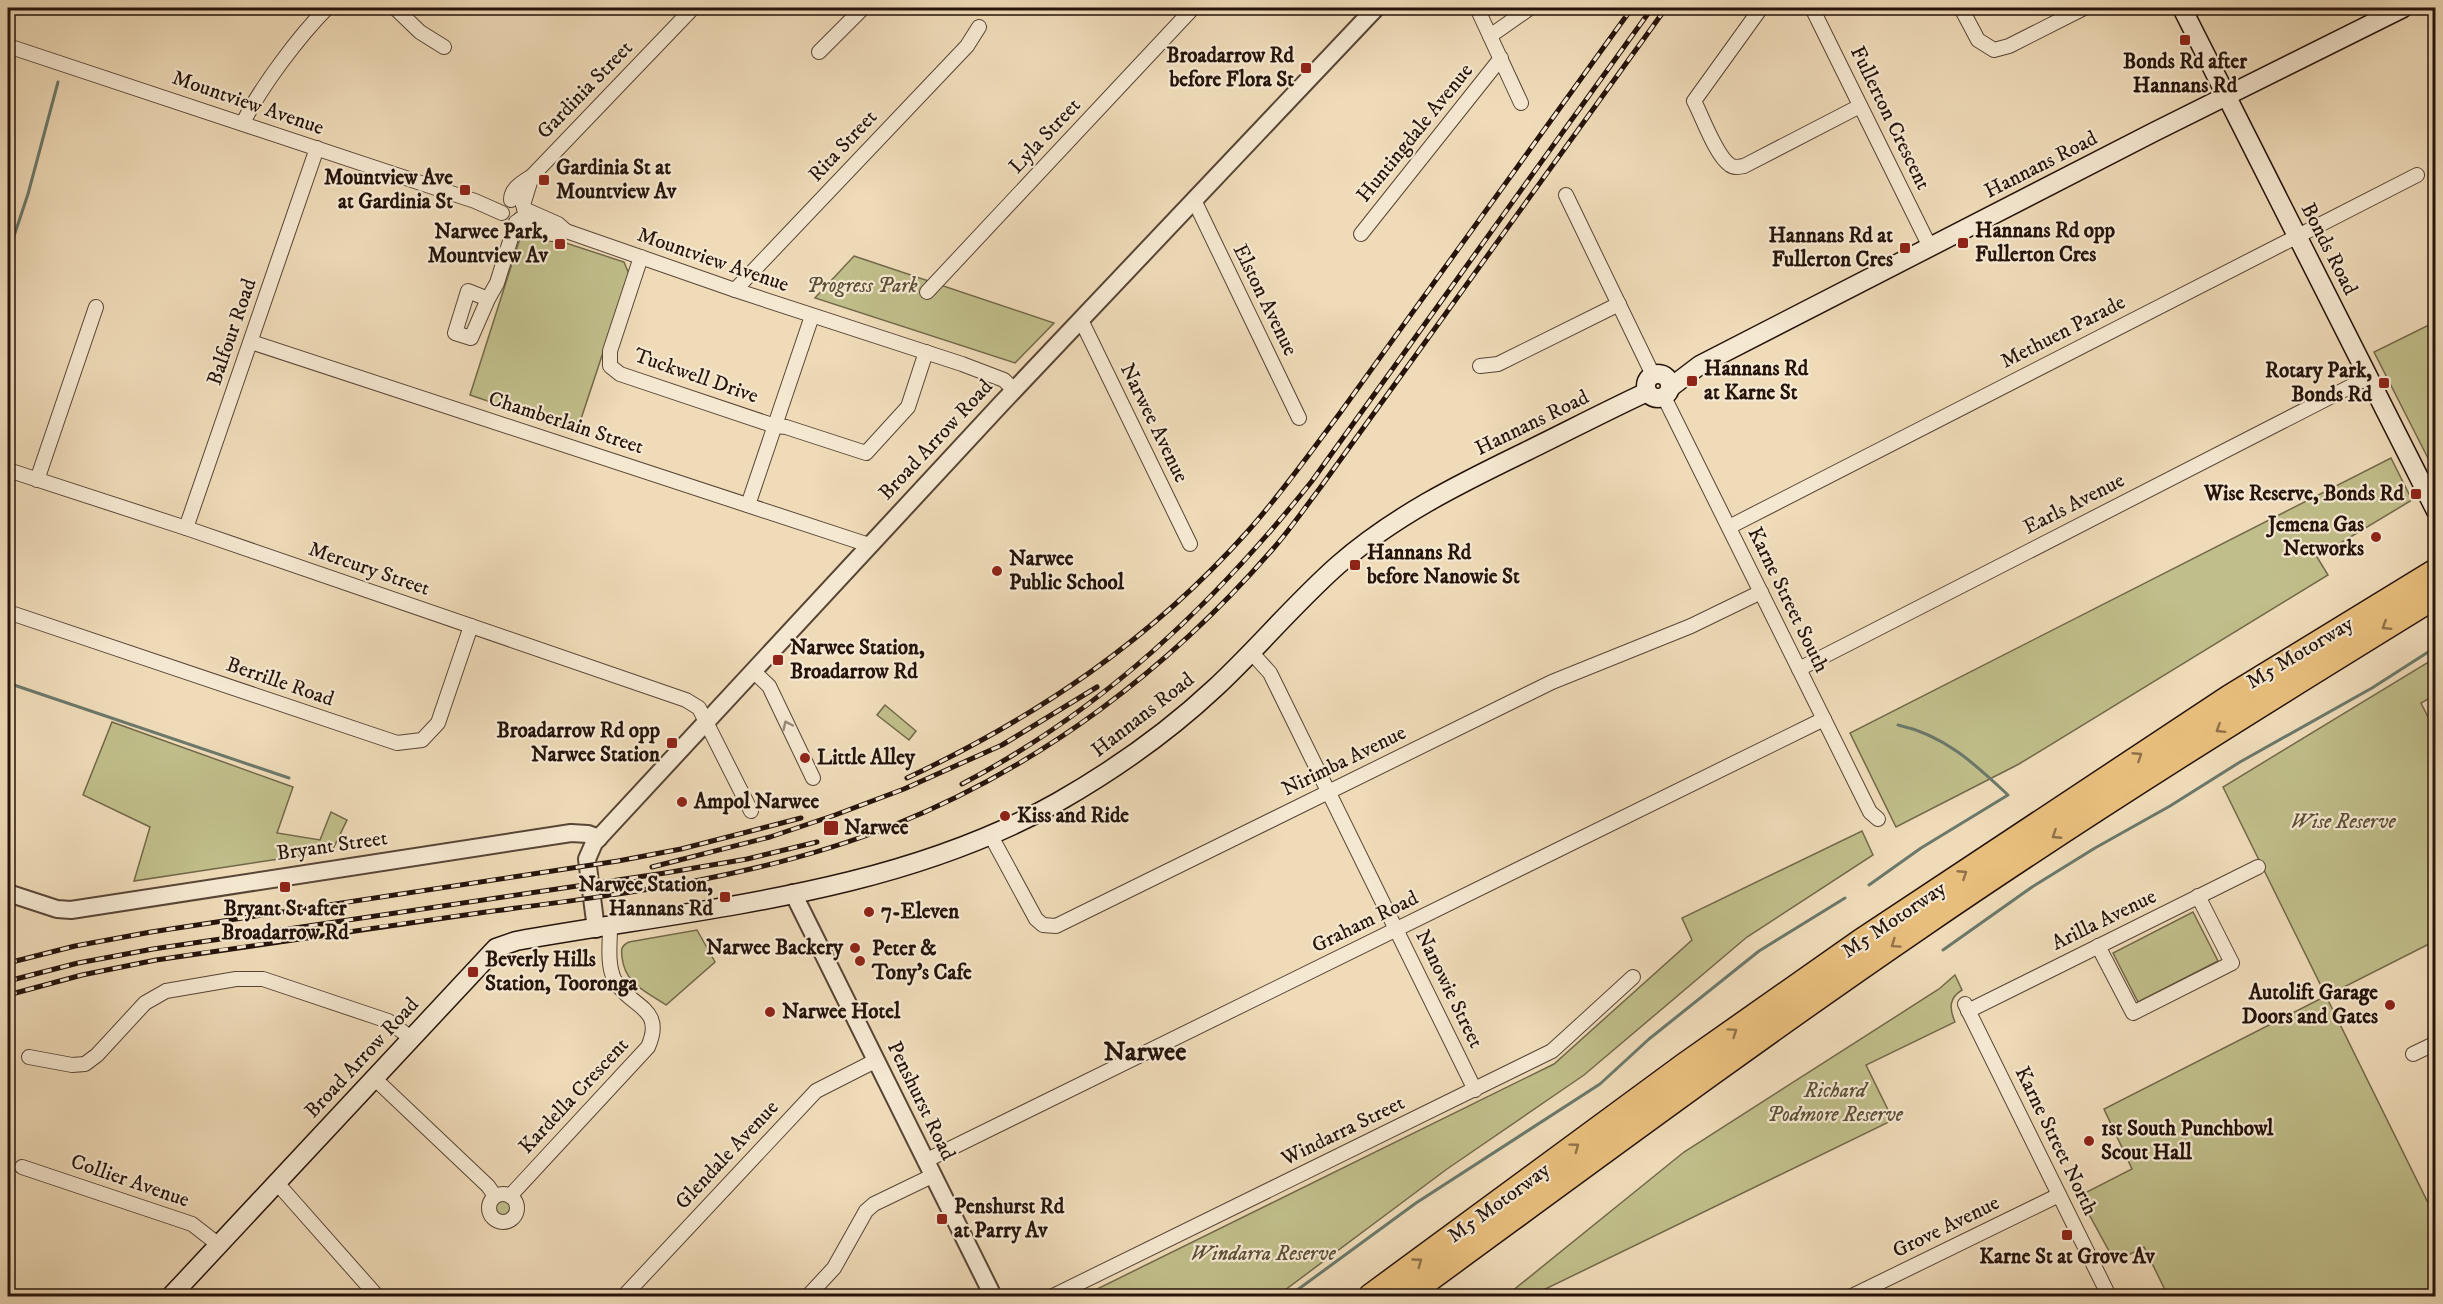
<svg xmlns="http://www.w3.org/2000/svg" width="2443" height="1304" viewBox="0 0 2443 1304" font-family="'IM FELL DW Pica',serif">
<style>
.green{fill:#c0be8a;stroke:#72684a;stroke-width:1.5}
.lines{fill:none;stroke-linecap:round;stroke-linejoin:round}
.stream{stroke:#6b786a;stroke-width:3}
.minor-casing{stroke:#584536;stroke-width:16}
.tertiary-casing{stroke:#584536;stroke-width:20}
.secondary-casing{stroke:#25130b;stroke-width:21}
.motorway-casing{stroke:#25130b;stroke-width:27}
.minor{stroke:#f5e8d1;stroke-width:14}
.tertiary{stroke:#f5e8d1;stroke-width:16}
.secondary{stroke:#f5e8d1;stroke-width:18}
.motorway{stroke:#e8be7c;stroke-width:24}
.rail-casing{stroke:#25130b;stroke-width:5}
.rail{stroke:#f5e8d1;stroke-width:3;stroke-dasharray:9;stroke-linecap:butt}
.oneway{stroke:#907149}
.oneway2{stroke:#978878}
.poi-dot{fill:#8f2418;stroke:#f5e8d1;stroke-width:2}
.labels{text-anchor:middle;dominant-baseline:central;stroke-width:4.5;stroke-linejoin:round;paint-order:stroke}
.poi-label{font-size:21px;font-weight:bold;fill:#25130b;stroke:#f5e8d1;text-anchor:start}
.street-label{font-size:21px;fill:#25130b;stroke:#f5e8d1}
.park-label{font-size:21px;font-style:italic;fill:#5b4f37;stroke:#f5e8d1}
.district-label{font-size:27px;font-weight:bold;fill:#25130b;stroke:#f5e8d1}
</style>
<rect width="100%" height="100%" fill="#efdbb8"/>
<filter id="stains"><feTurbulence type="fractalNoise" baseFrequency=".00333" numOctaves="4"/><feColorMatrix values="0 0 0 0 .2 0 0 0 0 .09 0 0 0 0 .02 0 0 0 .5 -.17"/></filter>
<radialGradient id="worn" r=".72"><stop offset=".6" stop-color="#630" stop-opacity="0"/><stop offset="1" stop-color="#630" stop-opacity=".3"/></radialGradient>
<g class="green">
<path d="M523,229L624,262L629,274L577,431L470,395Z"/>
<path d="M854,256L1054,323L1015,363L815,298Z"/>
<path d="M2435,322V472L2374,352Z"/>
<path d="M2391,458L2412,500L2317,557L2328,575L2019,764L1896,827L1850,733Z"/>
<path d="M2435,658V695L2421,703L2435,731V941L2326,996L2435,1217V1296H2168L2144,1247L2115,1262L2079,1196L2132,1169L2104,1109L2326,996L2223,787Z"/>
<path d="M885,705L916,731L909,740L877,715Z"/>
<path d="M112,722L293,787L277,833L320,840L331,812L347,820L332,851L134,881L150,827L83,795Z"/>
<path d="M1862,831L1873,855L1747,937L1584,1075L1447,1169L1277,1296H1093L1091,1292L1554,1064L1692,940L1682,918Z"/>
<path d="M2193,912L2218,961L2138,1002L2113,953Z"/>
<path d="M697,930L715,962L666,1005C646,991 625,985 622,957C621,949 621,946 629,942Z"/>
<path d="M1955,975L1962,990C1949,998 1949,1008 1955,1022L1866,1065L1893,1120L1531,1296H1506L1684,1152L1939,989Z"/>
<circle cx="504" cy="1208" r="8"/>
</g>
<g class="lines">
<g class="stream">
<path d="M8,254L28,194L58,82"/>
<path d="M8,683L289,778"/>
<path d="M1869,885L1921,848L2008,795C1974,763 1944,735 1898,725"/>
<path d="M1943,950L2032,887L2095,848L2170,806L2240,762L2372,688L2436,647"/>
<path d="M1289,1296L1416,1203L1600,1084L1649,1039L1759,951L1845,898"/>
</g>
<g class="minor-casing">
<g id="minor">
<path d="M395,8L420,32L444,47"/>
<path d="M1477,8L1521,103"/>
<path d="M1761,8L1694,101C1702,116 1716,156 1730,165C1734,168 1738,167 1744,166L1860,106"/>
<path d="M1812,8L1930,247"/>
<path d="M1961,8L1978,40L1994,50L2009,46L2084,8"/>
<path d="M1490,36L1530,8"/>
<path d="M8,46L475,201L502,213"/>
<path d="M819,52L863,8"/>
<path d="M243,123C260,88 299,36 327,8"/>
<path d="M1566,195L1653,375"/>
<path d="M511,200C511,188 523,182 532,176L693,8"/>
<path d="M1194,200L1299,418"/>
<path d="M523,205L532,176"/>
<path d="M524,209L558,224L566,231L735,290L962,364L1004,380L1014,390"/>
<path d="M520,219L552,234L566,231"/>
<path d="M1361,234L1501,58"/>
<path d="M641,257L610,351V366L620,374L775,426L786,427L866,453L908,407L926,352"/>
<path d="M735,290L967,46L979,27"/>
<path d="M927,292L1193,8"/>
<path d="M488,299L468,291L455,333L471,338L488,299L497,283L516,222"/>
<path d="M1081,320L1190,544"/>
<path d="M251,342L869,545"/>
<path d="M1480,366L1498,364L1619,304"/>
<path d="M1664,397L1870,812L1878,819"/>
<path d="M8,470L186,528L686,700L699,708L751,811"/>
<path d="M37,480L96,307"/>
<path d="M748,505L812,316"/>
<path d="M1729,527L2417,175"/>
<path d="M186,528L317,148"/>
<path d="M8,612L397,743L422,740L438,723L471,626"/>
<path d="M1251,652L1270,673L1475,1090"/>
<path d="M1799,669L2369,377"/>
<path d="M753,671L769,686L813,778"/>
<path d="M991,836L1036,919L1043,925L1056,926L1552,682L1691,626L1761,592"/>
<path d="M2098,946L2133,1013L2232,963L2198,896"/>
<path d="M1965,1004L2109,1296"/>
<path d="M1968,1011L2258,867"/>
<path d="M2413,1054L2436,1043"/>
<path d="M29,1057L72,1065L85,1064L97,1055L145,1003L166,991L236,979H263L388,1021L411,1038"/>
<path d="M374,1078L488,1186L495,1196"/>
<path d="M925,1161L1824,719"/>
<path d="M22,1167L192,1224L219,1245"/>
<path d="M277,1183L377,1296"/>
<circle cx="503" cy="1208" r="14"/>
<path d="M510,1196L648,1047C666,1006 629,1008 614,979C607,963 610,944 610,927"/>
<path d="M624,1296L816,1091L875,1061"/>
<path d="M808,1296L834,1268L866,1211L874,1204L932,1176"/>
<path d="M1053,1296L1552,1051L1633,977"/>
<path d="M1852,1296L2059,1195"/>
</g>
</g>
<g class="tertiary-casing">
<g id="tertiary">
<path d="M8,893L57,909L71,910L571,833L588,834L599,838"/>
<path d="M793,893L993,1296"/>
<path d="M596,929L587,859L594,843L1001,404L1376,8"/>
</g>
</g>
<g class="secondary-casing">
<g id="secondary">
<path d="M2182,8L2436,511"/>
<circle cx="1658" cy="386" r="12"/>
<path d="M1671,387L1700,365L2154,132L2403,8"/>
<path d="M171,1296L496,948L516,941C699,908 893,895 1058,802C1114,770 1167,733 1215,688C1257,649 1294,604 1338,565C1394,516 1459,484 1525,452C1566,432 1606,411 1647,392"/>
</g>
</g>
<g class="motorway-casing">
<g id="motorway">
<path d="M1371,1296L1685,1065L1860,942L2230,697L2436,571"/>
<path d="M1406,1296C1576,1172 1745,1046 1919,927C2088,811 2262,703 2436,596"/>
</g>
</g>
<use href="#minor" class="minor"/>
<use href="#tertiary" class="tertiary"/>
<use href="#secondary" class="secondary"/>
<use href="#motorway" class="motorway"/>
<g class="rail-casing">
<g id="rail">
<path d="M907,778C1037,717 1152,639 1248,531C1281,494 1310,453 1340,413L1632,8"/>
<path d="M962,784C1103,710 1213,605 1312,481L1652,8"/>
<path d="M652,867L770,837L835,815L904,789L1002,745L1097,687"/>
<path d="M8,963L75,946L151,932L618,861L681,849L801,818"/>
<path d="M8,981L78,963L153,949L665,873L747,859L817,842"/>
<path d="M8,995L82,975L156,960C266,943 376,927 486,912C624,894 764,877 894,825C1041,766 1169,669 1272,550C1289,531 1304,509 1320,488L1666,8"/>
</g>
</g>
<use href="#rail" class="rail"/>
</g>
<defs><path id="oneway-chevron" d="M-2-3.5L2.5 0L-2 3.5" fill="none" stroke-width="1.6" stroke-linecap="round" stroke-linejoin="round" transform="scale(1.5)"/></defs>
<g class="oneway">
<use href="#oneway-chevron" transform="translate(2386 626) rotate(148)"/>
<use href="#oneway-chevron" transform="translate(2220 729) rotate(148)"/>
<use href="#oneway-chevron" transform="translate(2138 756) rotate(-33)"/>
<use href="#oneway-chevron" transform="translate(2056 835) rotate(147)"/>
<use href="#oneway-chevron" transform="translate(1963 874) rotate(-33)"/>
<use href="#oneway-chevron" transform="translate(1895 944) rotate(145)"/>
<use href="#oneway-chevron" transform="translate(1733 1032) rotate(-35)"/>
<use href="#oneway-chevron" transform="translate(1575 1147) rotate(-37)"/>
<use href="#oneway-chevron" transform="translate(1418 1262) rotate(-36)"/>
</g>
<use class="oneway2" href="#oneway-chevron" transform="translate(787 725) rotate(-115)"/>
<g class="poi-dot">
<rect x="2179" y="34" width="12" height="12" rx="3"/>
<rect x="1300" y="62" width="12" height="12" rx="3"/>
<rect x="538" y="174" width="12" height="12" rx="3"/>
<rect x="459" y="184" width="12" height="12" rx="3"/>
<rect x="1957" y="237" width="12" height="12" rx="3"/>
<rect x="554" y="238" width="12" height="12" rx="3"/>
<rect x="1899" y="242" width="12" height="12" rx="3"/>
<rect x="1686" y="375" width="12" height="12" rx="3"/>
<rect x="2378" y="377" width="12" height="12" rx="3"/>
<rect x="2410" y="488" width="12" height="12" rx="3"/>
<circle cx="2376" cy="537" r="6"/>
<rect x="1349" y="559" width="12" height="12" rx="3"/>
<circle cx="997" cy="571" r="6"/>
<rect x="772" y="654" width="12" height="12" rx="3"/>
<rect x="666" y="737" width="12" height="12" rx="3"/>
<circle cx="805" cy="758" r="6"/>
<circle cx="682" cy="802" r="6"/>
<circle cx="1005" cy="816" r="6"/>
<rect x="823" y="820" width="16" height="16" rx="3"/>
<rect x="279" y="881" width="12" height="12" rx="3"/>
<rect x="719" y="891" width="12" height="12" rx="3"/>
<circle cx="869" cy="912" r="6"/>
<circle cx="855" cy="948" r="6"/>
<circle cx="860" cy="961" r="6"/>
<rect x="467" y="966" width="12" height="12" rx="3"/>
<circle cx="2390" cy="1005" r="6"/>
<circle cx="770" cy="1012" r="6"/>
<circle cx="2089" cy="1141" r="6"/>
<rect x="936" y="1213" width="12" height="12" rx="3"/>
<rect x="2061" y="1229" width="12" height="12" rx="3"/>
</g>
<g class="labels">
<g class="poi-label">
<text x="1294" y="56" text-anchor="end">Broadarrow Rd<tspan x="1294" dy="24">before Flora St</tspan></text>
<text x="2185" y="62" text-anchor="middle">Bonds Rd after<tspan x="2185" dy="24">Hannans Rd</tspan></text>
<text x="556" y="168">Gardinia St at<tspan x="556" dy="24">Mountview Av</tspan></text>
<text x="453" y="178" text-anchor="end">Mountview Ave<tspan x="453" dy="24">at Gardinia St</tspan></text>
<text x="1975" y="231">Hannans Rd opp<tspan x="1975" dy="24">Fullerton Cres</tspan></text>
<text x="548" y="232" text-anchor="end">Narwee Park,<tspan x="548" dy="24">Mountview Av</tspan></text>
<text x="1893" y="236" text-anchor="end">Hannans Rd at<tspan x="1893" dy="24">Fullerton Cres</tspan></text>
<text x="1704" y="369">Hannans Rd<tspan x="1704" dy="24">at Karne St</tspan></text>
<text x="2372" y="371" text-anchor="end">Rotary Park,<tspan x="2372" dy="24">Bonds Rd</tspan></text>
<text x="2404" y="494" text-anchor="end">Wise Reserve, Bonds Rd</text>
<text x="2364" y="525" text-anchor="end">Jemena Gas<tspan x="2364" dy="24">Networks</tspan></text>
<text x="1367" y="553">Hannans Rd<tspan x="1367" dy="24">before Nanowie St</tspan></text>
<text x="1009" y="559">Narwee<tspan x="1009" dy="24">Public School</tspan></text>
<text x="790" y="648">Narwee Station,<tspan x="790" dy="24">Broadarrow Rd</tspan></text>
<text x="660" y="731" text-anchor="end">Broadarrow Rd opp<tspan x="660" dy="24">Narwee Station</tspan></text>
<text x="817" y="758">Little Alley</text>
<text x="694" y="802">Ampol Narwee</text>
<text x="1017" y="816">Kiss and Ride</text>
<text x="844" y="828">Narwee</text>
<text x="713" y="885" text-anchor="end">Narwee Station,<tspan x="713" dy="24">Hannans Rd</tspan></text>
<text x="285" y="909" text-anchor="middle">Bryant St after<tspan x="285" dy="24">Broadarrow Rd</tspan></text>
<text x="881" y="912">7-Eleven</text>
<text x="843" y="948" text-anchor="end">Narwee Backery</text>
<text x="872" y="949">Peter &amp;<tspan x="872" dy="24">Tony's Cafe</tspan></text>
<text x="485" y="960">Beverly Hills<tspan x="485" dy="24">Station, Tooronga</tspan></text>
<text x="2378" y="993" text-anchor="end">Autolift Garage<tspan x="2378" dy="24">Doors and Gates</tspan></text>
<text x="782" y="1012">Narwee Hotel</text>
<text x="2101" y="1129">1st South Punchbowl<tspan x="2101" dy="24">Scout Hall</tspan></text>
<text x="954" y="1207">Penshurst Rd<tspan x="954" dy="24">at Parry Av</tspan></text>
<text x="2067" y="1257" text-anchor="middle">Karne St at Grove Av</text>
</g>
<g class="street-label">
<text transform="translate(585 90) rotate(-46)">Gardinia Street</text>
<text transform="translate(248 103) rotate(19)">Mountview Avenue</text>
<text transform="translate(1890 118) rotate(64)">Fullerton Crescent</text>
<text transform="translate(1415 133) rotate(-51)">Huntingdale Avenue</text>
<text transform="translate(1045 136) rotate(-47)">Lyla Street</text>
<text transform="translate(843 146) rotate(-47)">Rita Street</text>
<text transform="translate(2041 165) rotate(-27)">Hannans Road</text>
<text transform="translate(2329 249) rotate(63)">Bonds Road</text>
<text transform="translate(713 260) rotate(19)">Mountview Avenue</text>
<text transform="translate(1265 300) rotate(64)">Elston Avenue</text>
<text transform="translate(232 332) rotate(-71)">Balfour Road</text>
<text transform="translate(2063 332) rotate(-27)">Methuen Parade</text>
<text transform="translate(696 376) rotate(19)">Tuckwell Drive</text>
<text transform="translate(566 423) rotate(18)">Chamberlain Street</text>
<text transform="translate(1154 423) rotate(64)">Narwee Avenue</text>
<text transform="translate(1532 423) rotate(-26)">Hannans Road</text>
<text transform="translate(936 440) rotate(-47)">Broad Arrow Road</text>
<text transform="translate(2074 504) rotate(-27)">Earls Avenue</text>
<text transform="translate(369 569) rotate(19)">Mercury Street</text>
<text transform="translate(1788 600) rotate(64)">Karne Street South</text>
<text transform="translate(2300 653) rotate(-31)">M5 Motorway</text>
<text transform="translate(280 682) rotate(19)">Berrille Road</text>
<text transform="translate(1143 715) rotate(-38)">Hannans Road</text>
<text transform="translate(1344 761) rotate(-26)">Nirimba Avenue</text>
<text transform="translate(332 846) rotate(-8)">Bryant Street</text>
<text transform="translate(1894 920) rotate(-34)">M5 Motorway</text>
<text transform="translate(2104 920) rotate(-26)">Arilla Avenue</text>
<text transform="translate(1365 922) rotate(-26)">Graham Road</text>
<text transform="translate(1449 989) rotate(64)">Nanowie Street</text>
<text transform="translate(362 1058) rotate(-47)">Broad Arrow Road</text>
<text transform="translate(574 1096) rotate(-47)">Kardella Crescent</text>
<text transform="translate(921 1101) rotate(64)">Penshurst Road</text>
<text transform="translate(1343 1131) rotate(-26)">Windarra Street</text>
<text transform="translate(2056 1141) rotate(64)">Karne Street North</text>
<text transform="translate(727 1155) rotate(-47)">Glendale Avenue</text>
<text transform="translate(130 1181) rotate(19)">Collier Avenue</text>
<text transform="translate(1499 1203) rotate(-36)">M5 Motorway</text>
<text transform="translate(1946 1227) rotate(-26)">Grove Avenue</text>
</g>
<g class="park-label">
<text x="862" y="286">Progress Park</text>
<text x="2343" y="822">Wise Reserve</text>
<text x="1835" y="1091">Richard<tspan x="1835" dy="24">Podmore Reserve</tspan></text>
<text x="1263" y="1254">Windarra Reserve</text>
</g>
<g class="district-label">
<text x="1145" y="1052">Narwee</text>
</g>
</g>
<rect width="2443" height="1304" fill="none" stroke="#efdbb8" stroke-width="30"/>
<rect x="9" y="9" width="2425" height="1286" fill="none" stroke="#25130b" stroke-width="3"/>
<rect x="15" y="15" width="2413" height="1274" fill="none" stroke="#25130b" stroke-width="1.5"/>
<rect width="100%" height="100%" filter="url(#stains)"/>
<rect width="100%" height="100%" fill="url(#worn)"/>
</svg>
